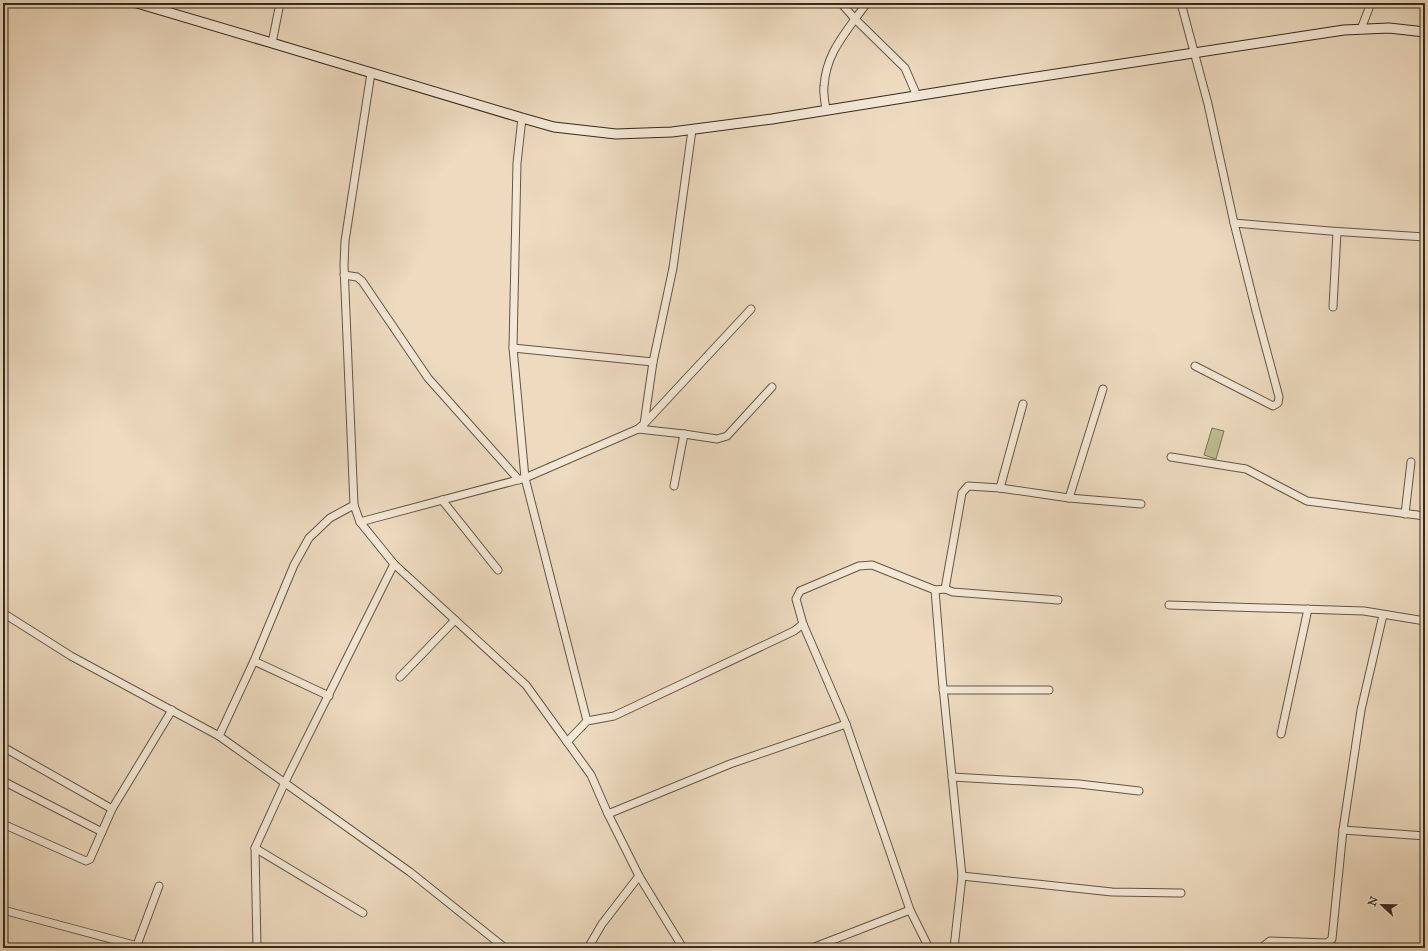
<svg xmlns="http://www.w3.org/2000/svg" width="1428" height="951" viewBox="0 0 1428 951" font-family="'IM FELL Great Primer',serif">
<style>
.green{fill:#bcbe8f;stroke:#787456}
.lines{fill:none;stroke-linecap:round;stroke-linejoin:round}
.minor-casing{stroke:#635646;stroke-width:9}
.secondary-casing{stroke:#352a1e;stroke-width:11}
.minor{stroke:#f3e7d5;stroke-width:7}
.secondary{stroke:#f3e7d5;stroke-width:9}
</style>
<rect width="100%" height="100%" fill="#eddabf"/>
<filter id="stains"><feTurbulence type="fractalNoise" baseFrequency=".005" numOctaves="4"/><feColorMatrix values="0 0 0 0 .2 0 0 0 0 .09 0 0 0 0 .02 0 0 0 .5 -.17"/></filter>
<radialGradient id="worn" r=".72"><stop offset=".6" stop-color="#630" stop-opacity="0"/><stop offset="1" stop-color="#630" stop-opacity=".3"/></radialGradient>
<path class="green" d="M1212,428L1224,431L1216,459L1204,455Z"/>
<g class="lines">
<g class="minor-casing">
<g id="minor">
<path d="M867,3L855,19L905,68L917,96"/>
<path d="M1181,3L1208,104L1234,223L1256,311L1279,397L1278,403L1273,406L1195,366"/>
<path d="M1361,29L1371,3"/>
<path d="M272,43L280,3"/>
<path d="M371,73L345,241L344,266L354,505L360,522L394,564L526,685L591,775L608,814L639,876L683,948"/>
<path d="M826,110C825,102 823,93 824,86C826,58 839,41 855,19L841,3"/>
<path d="M522,118L517,163L513,348L525,478L587,721"/>
<path d="M1234,223L1330,231L1425,237"/>
<path d="M344,275L357,277L362,281L428,378L519,480"/>
<path d="M1333,307L1337,232"/>
<path d="M513,348L653,362"/>
<path d="M644,424L751,309"/>
<path d="M638,429L644,424L653,362L673,268L692,130"/>
<path d="M1171,457L1246,469L1307,501L1425,516"/>
<path d="M674,486L684,434"/>
<path d="M1000,488L1023,404"/>
<path d="M1069,498L1103,389"/>
<path d="M442,500L498,570"/>
<path d="M1405,514L1411,462"/>
<path d="M360,522L525,478L638,429L684,434L717,439L727,436L772,387"/>
<path d="M945,589L953,592L1058,600"/>
<path d="M1169,605L1364,611L1425,621"/>
<path d="M3,613L71,656L219,736L254,661L294,565L309,538L330,518L354,505"/>
<path d="M803,624L846,724"/>
<path d="M254,661L329,696"/>
<path d="M400,677L455,620"/>
<path d="M943,690H1049"/>
<path d="M1281,734L1308,609"/>
<path d="M219,736L410,872L505,948"/>
<path d="M567,742L587,721L614,716L794,631L803,624L796,599L800,591L859,566L872,565L935,590"/>
<path d="M3,747L112,809"/>
<path d="M952,777L1079,784L1139,791"/>
<path d="M3,781L102,832"/>
<path d="M608,814L730,764L846,724L910,910"/>
<path d="M3,824L86,861L90,859L112,809L172,710"/>
<path d="M1343,830L1425,836"/>
<path d="M255,848L363,913"/>
<path d="M962,876L1112,892L1181,893"/>
<path d="M3,910L145,948"/>
<path d="M137,945L159,886"/>
<path d="M257,948L255,848L286,780L394,564"/>
<path d="M588,948L602,924L639,876"/>
<path d="M812,948L910,910L929,948"/>
<path d="M954,948L962,876L942,677L935,590L945,589L962,493L968,486L1000,488L1069,498L1141,504"/>
<path d="M1261,948L1270,941L1327,943L1332,939L1343,830L1361,710L1383,615"/>
</g>
</g>
<g class="secondary-casing">
<path id="secondary" d="M137,3L272,43L522,118L554,127L616,134L672,132L772,119L984,85L1344,30L1389,28L1425,32"/>
</g>
<use href="#minor" class="minor"/>
<use href="#secondary" class="secondary"/>
</g>
<rect width="1428" height="951" fill="none" stroke="#eddabf" stroke-width="16"/>
<rect x="4" y="4" width="1420" height="943" fill="none" stroke="#352a1e" stroke-width="2"/>
<rect x="8" y="8" width="1412" height="935" fill="none" stroke="#352a1e"/>
<g transform="translate(1382 905) rotate(292)" stroke="#f3e7d5" stroke-width="3" paint-order="stroke">
<path d="M0-3L7 15L0 10L-7 15Z" fill="#352a1e"/>
<text y="-6" font-size="11" font-weight="bold" text-anchor="middle" fill="#352a1e">N</text>
</g>
<rect width="100%" height="100%" filter="url(#stains)"/>
<rect width="100%" height="100%" fill="url(#worn)"/>
</svg>
